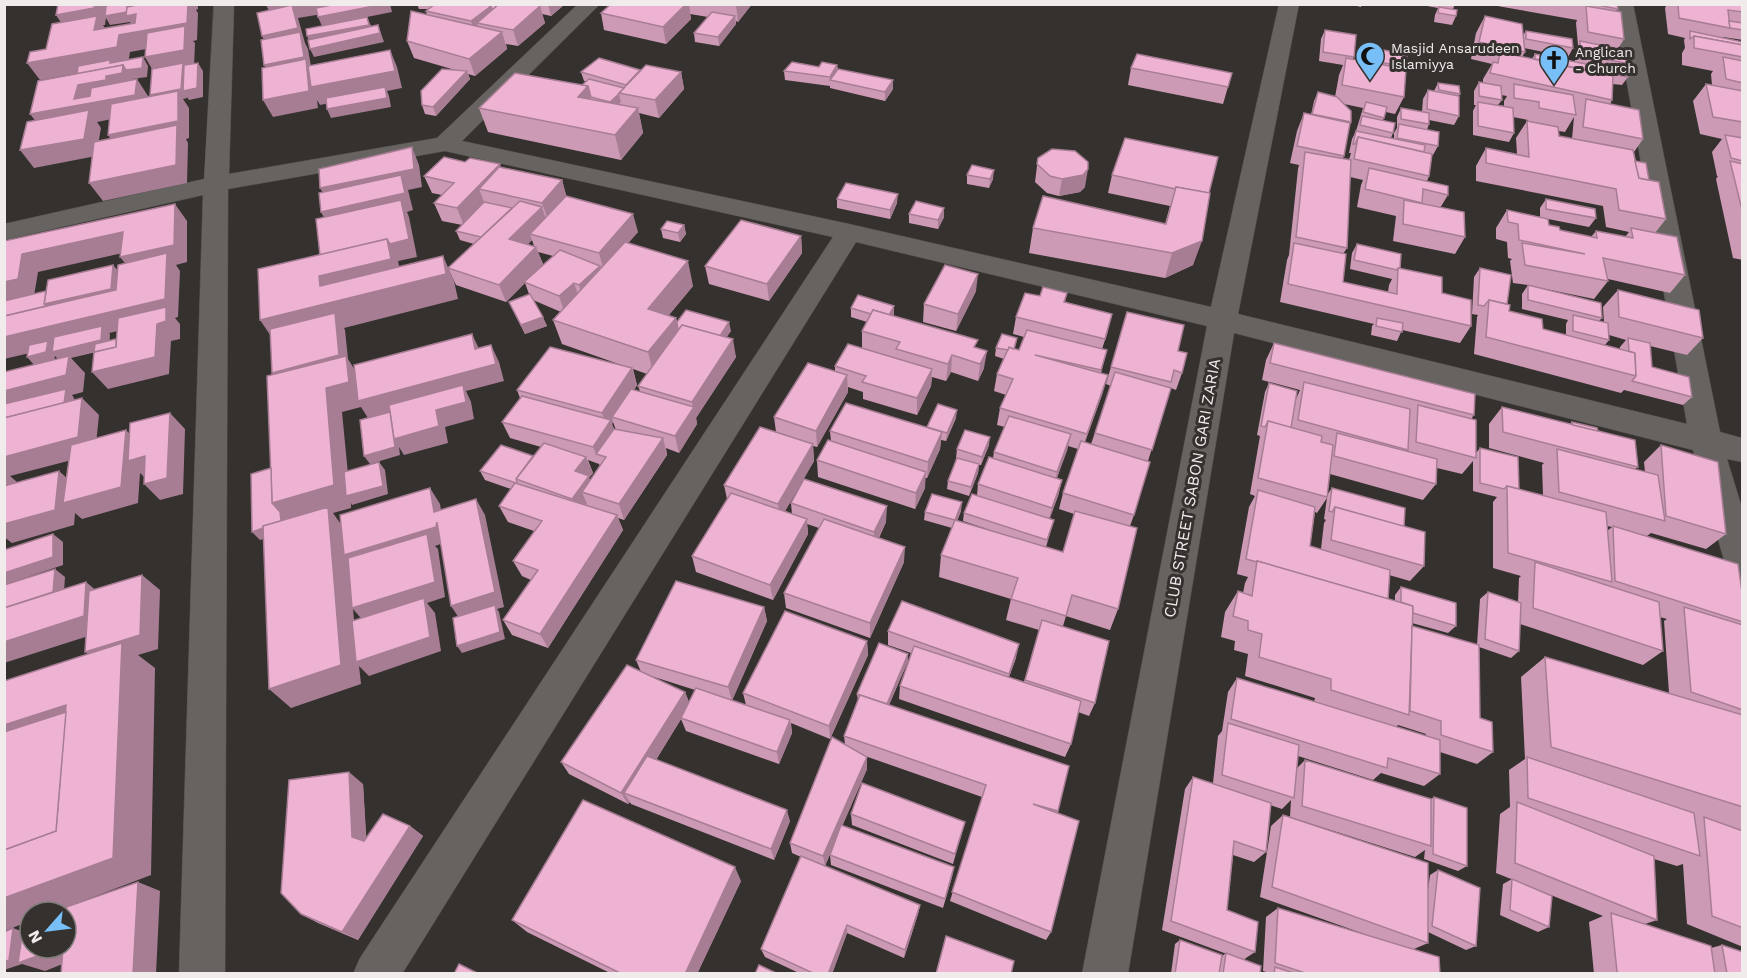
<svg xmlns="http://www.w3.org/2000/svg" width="1747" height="978" viewBox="0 0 1747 978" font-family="'Work Sans',sans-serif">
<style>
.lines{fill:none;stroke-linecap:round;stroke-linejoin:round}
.street-casing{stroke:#53504d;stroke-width:1}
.street{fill:#676360;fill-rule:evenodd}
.wall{fill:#cd9ab5;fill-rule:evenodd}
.shaded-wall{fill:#a77d94;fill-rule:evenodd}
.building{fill:#eeb3d3;stroke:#a77d94;stroke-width:1.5}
.labels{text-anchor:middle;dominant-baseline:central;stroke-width:6;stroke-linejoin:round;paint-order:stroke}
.far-poi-label{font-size:14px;fill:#efeceb;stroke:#35312e;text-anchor:start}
.street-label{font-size:16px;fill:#efeceb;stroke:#35312e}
</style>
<rect width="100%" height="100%" fill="#35312e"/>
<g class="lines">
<g class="street-casing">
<path id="street" d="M214,4H234L229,174L437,138L578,4H600L462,141L849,224L1211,307L1279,4H1299L1238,314L1687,424L1613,4H1633L1720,432L1742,438V462L1727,459L1742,508V579L1730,574L1725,564L1693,450L1234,333L1128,974H1082L1207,326L856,242L402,974H353L360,958L833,237L445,151L228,189L225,974H179L203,195L4,240V224L204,179Z"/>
</g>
<use href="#street" class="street"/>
</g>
<g class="wall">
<path d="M417,4H565L551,16L542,14L545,23L518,46L506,44L507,49L475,76L468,74L470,79L436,116L425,114L422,105L455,70L414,58L407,41L427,15L426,11L428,9H419Z"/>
<path d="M611,4H752L738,22L736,21V24L719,46L695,42L694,33L708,17L690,14L691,19L666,44L604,30L601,13Z"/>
<path d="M1349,4H1362L1361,7Z"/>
<path d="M1416,4H1455L1453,9L1456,16L1452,25L1434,22L1435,15L1438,8Z"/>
<path d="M1486,4H1617L1618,9L1616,11L1624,39L1618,49L1626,63L1624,66L1628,77L1622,85L1613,84L1612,100L1610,104L1643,139L1634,152L1635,161L1649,180L1666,219L1655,233L1685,275L1670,293L1608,279V281L1594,299L1536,287L1602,318L1599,321L1604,323L1603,307L1618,290L1703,338L1687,355L1650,346L1652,367L1692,397L1683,405L1624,390L1621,393L1474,354L1477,317L1478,315L1472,314L1474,277L1480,268L1507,304L1509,311L1543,329L1566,335V324L1568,320L1522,309V294L1528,285L1513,283L1510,261L1512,259L1508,258L1507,242L1496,239V228L1507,210L1540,217V208L1546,199L1596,218L1589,227L1548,219L1549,225L1560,230L1591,237L1596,231L1625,237L1629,232L1606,227L1603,206L1476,181V166L1486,148L1517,154L1516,138L1527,121H1528V120L1513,117L1514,133L1509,142L1473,135V111L1476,105H1474V91L1479,82L1483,83V79L1492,64L1471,59L1476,33L1485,16L1523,35L1526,31L1573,48L1568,57L1524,48L1525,52L1522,57L1532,59L1535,54L1575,62V50L1578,45L1576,23L1577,20ZM1585,66L1603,69L1601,72L1602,74L1585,70ZM1501,95L1507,96L1504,101V106L1498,105L1502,100ZM1574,117L1572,139L1559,136V131L1565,132ZM1609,335L1626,340L1620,347V349L1605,345L1609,340Z"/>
<path d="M1667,4H1743V40L1723,37V38L1743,42V260L1733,258L1716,179L1718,176H1717L1712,152L1722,139L1700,134L1693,101L1706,84L1712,85L1711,74L1713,71L1682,65V53L1685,48L1684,40L1685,38L1668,34L1665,8Z"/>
<path d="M1325,30L1354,57L1353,59L1360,61L1361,56L1365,47L1406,67L1404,97L1395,114L1386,112L1383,120L1393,133L1391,138H1394V133L1397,128V117L1401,108L1422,112L1423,99L1428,90L1434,91L1438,83L1460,94L1458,96L1459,116L1454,125L1429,120V124L1427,130L1438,146L1433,155H1432L1429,176L1427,181L1448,195L1440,208L1465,237L1455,254L1393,241L1396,216L1357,207L1361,185L1363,180L1350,177L1347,248L1343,254V282L1388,292L1389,285L1392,279L1350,269L1352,253L1357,244L1442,293L1471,326L1460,343L1402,330L1397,341L1371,335L1372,326L1374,324L1280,302L1287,260L1289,255L1298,169L1299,165L1290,163L1297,131L1304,113L1311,115L1314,101L1318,92L1335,97L1339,75L1343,65L1319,61L1321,39ZM1344,104L1363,108L1356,131L1352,139L1349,153H1351L1349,160L1343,159L1349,128L1351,122Z"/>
<path d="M837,65L838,70L893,80V89L885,101L830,88V86L785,80L784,71Z"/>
<path d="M1131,68L1232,73L1223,104L1128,85Z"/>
<path d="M640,70L681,72L684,89L659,118L639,113L643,133L621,160L488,132L479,108L582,85L586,81H584L581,72Z"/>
<path d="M1038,158L1085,187L1080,192L1059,196L1047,193L1035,182Z"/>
<path d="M465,162L501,167L562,180L566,196L638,232L628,243L693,286L669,315L676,318L677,322L731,331L726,337L736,357L696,418L697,424L679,453L666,448L667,455L624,520L618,518L623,530L548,648L512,635L503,620L531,580L522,576L513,561L534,531L508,522L499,506L511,489L485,480L480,471L533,456L541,447L510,438L502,422L520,398L517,390L627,367L562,344L553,320L561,312L533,300L547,326L525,334L509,302L529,294L525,283L506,302L456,285L448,268L474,244L460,240L456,231L462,225L442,221L434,203L442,195L432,193L424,176ZM532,240L534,246L528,244ZM538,252L553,256L535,272L543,264ZM633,369L647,374L638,386L640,391L634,390L637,385ZM613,422L616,430L614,429L612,424ZM588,460L599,464L600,466L590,480L589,478L593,473Z"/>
<path d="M967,175L993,179L989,188L967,184Z"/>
<path d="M1112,175L1209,193L1193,265L1165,278L1029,253L1033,228L1165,224L1170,206L1108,193Z"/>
<path d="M837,199L897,203L890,219L837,208Z"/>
<path d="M909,214L944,217L938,229L909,223Z"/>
<path d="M684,225L686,234L680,242L663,238L661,229Z"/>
<path d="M801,236L802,253L769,301L709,284L705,266Z"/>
<path d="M976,291L956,331L923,322L924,304Z"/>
<path d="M1067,293L1065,302L1108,331L1102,349L1107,350L1101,373L1103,392L1085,442L1091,444L1111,386L1106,384L1127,312L1178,351L1182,373L1176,390L1171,388L1148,461L1134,515L1130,526L1118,609L1110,630L1066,616L1063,626L1095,703L1089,716L1078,712L1071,744L1065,757L899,699L900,686L911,653L888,645V631L1016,658L1009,677L1024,682L1039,630L1006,620L1011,599L939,577L941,555L952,528L924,520L925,512L961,511L957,521L1008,536L963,521L964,513L977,495L978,484L993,458L994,452L1005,427L997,425L1000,408L1006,395L994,391L997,374L1004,359L995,356L996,348L1019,350L1024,337L1013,334L1016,317L1040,296ZM1068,446L1078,449L1063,493L1059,509L1074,514L1063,552L1046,547L1054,520L1049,519L1058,496L1062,480L1057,478Z"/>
<path d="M894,306L893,316L977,348L984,368L978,381L951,372L946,381L932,377L931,386L917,415L863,399V392L848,387V392L817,447L813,446L814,461L785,511L792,514L791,503L886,522L879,538L904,562L870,638L786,608L784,593L819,528L807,524L808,534L773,600L696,572L692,556L727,499L724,485L776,432L774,417L835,371V366L895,358L862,348V331L867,322L851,317V308Z"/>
<path d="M1274,343L1474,415L1471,419L1476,453L1480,448L1519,489L1543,495L1542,465L1544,463L1489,448V424L1502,407L1570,424L1572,422L1598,431L1638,467L1635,469L1645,472L1644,462L1661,445L1726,534L1706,549L1651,533L1647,536L1743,599V947L1687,924L1683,864L1677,866L1654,859L1657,920L1645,924L1711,948L1722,945L1743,974H1594L1589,922L1603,916L1496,873L1500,814L1510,807L1509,770L1525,759L1521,677L1545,657L1669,693L1664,621L1667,619L1660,617L1663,651L1643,665L1520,624L1519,651L1511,658L1479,647L1480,718L1493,752L1477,764L1440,752V774L1424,786L1381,773L1373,780L1298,756L1296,769L1305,760L1431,799L1434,797L1467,866L1458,871L1424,859L1425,850L1415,857L1290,817L1291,800L1282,809L1270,805L1266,852L1254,862L1233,855L1227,910L1255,952L1243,960L1162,930L1185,789L1193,777L1213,783L1218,736L1222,731L1228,692L1237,678L1314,702L1315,698L1245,676L1248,654L1234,650L1235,641L1221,637L1225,612L1238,591L1243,593L1245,583L1248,577L1237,574L1249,507L1255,496L1250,494L1260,436L1257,435L1265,392L1269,383L1296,399L1300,390L1262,380L1266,360ZM1473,461V491L1497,497L1493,502V568L1521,576L1519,578L1518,602L1488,592L1480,599L1477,645L1412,626V623L1448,633L1456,626L1401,587L1395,595V601L1388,599L1389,575L1410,581L1424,566L1404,527L1332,488L1327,495L1330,474L1423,500L1436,484L1437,468L1462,474ZM1327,498L1324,519L1326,520L1324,523L1321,549L1310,546L1315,512L1317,513ZM1607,526L1612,527L1607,531ZM1398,725L1426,734V736L1396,727Z"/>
<path d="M956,418L946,441L941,440L940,449L927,478H925V488L915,509L818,477L817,460L831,442L830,431L927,428V427Z"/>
<path d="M989,445L981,465H979L978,473L969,496L947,489L948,481L974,463L956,458L957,449Z"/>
<path d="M764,607L767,621L732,700L746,705L743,693L867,641L868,655L830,739L791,723L792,733L779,764L686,731L681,719L656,760L790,821L774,860L631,804L630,802L628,804L569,774L561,762L641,672L636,660ZM651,676L695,690L689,702L685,692Z"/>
<path d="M908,654V661L889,705L1058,811L1051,932L1046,940L950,901L982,797L865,756L867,757V769L842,826L954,867L952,877L943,908L831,865L830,855L835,842L825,866L920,905L918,914L904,958L847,933L832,974H801L765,957L761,949L801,857L792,853L790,843L845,744L844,736L858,701L857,694Z"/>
<path d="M363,784L366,838L410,826L423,836L358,940L318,923L301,914Z"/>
<path d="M851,814L965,822L953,864L852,825Z"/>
<path d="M1283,815L1428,890L1430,875L1438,870L1476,946L1466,950L1428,932V943L1414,949L1440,974H1263L1266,972L1263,971L1266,917L1278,908L1370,936L1260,897L1271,826Z"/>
<path d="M1512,879L1549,927L1538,932L1500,915L1503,884Z"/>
<path d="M741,881L697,974H612L527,932L512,920Z"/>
<path d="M1180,940L1221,957L1226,953L1260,974H1171L1175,944Z"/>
</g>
<g class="shaded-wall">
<path d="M95,4H108L107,16L151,4H198V9L196,10L198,13L197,40L193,41L195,43L194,67L198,63L203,71V97L189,100L187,97V98L183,99L189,108V138L186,139L188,143L187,183L103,201L89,183L120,153L108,135L156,104L150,95L155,74L145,57L184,42L130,52L128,64L40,80L27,63L119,35L136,32L130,22L110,25L106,18L105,25H103L108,33L67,32L56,15Z"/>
<path d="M272,4H383L298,18L305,43L308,49L312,72L390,50L397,67L402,88L387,91L389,96L391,107L331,118L327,109L386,91L320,105L317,100L318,108L273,117L263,100L273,82L264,65L271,53L262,36L275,22L266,5Z"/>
<path d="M384,4H390L392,12L367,17L371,26L373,33L311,45L307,36L322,26L318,17Z"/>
<path d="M548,4H565L551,16Z"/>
<path d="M686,4H689L691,19L666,44L663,27Z"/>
<path d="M737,4H752L738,22L736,5Z"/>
<path d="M491,6L496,23H477L481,35L477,38L471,21Z"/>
<path d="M540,6L545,23L518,46L513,30Z"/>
<path d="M735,16L736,24L719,46L718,37Z"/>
<path d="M378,25L384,42L314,57L310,49Z"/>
<path d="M502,32L507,49L475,76L469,59Z"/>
<path d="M143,57L148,66L147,77L132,79L134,83L137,79L148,96L147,112L97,122L101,128L96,156L34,168L20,150L44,132L30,114L74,99L78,85Z"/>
<path d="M837,65L838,74L830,80V86V77Z"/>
<path d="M467,71L470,79L436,116L433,107Z"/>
<path d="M681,72L684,89L659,118L655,100Z"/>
<path d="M893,80V89L885,101V92Z"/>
<path d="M588,86L594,111L578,97Z"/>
<path d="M619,94L621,102L612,111L610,102Z"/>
<path d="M638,108L643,133L621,160L615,135Z"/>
<path d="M412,147L419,165L422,187L408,190L413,210L407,212L409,217L417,257L398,261L403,284L443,256L454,281L458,299L344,328L345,330L348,359L361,380L491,345L499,362L504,381L466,391L471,402L474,419L445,427L448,443L404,455L399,447L400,455L370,464L364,456L368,418L361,407L342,412L350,495L379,462L385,470L388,494L352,505L351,503V508L333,513L345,530L437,522L446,542L435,546L438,549L445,597L427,603L435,613L441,651L369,676L359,666L361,684L291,708L269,689L288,532L260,540L252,532L272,503L284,390L272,373L277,345L260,320L319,276L387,239H409L330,229L321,212L330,205L320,188ZM353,609L365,623L358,661Z"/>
<path d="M500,164L506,182L479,189L485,204L464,226L457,208Z"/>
<path d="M1088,169L1085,187L1080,192L1059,196L1062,179Z"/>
<path d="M994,170L993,179L989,188L990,179Z"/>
<path d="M562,180L567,198L548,220L542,203Z"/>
<path d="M898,194L897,203L890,219V210Z"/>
<path d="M175,204L187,221V262L176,265L180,271L178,317L175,318L180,324V339L171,341L169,374L108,389L92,372L157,324L166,320L109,333L110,334L109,349L71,358L85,373L83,392L72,395L74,398L72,415L4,412V391L60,361L55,356L54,361L35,366L27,357L47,349L4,359V337L165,299L134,274L120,257Z"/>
<path d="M542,207L548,225L530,234L532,240L516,256L509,239Z"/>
<path d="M944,208V217L938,229V220Z"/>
<path d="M633,214L638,232L604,271L599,253Z"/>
<path d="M684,225L686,234L680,242L678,233Z"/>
<path d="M123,232L136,250L38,272L34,296L4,303V282L22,254Z"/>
<path d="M801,236L802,253L769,301L767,284Z"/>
<path d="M1202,241L1193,265L1165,278L1172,253Z"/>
<path d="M536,247L543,264L506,302L499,285Z"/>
<path d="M688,261L693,286L654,333L648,309Z"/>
<path d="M113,265L128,282L126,306L60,322L44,304Z"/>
<path d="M600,266L605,283L585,303L579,285Z"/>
<path d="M978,274L976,291L956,331L958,314Z"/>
<path d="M574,283L580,300L565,314L559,296Z"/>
<path d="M894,306V315L887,327V319Z"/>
<path d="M543,317L547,326L525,334L521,325Z"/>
<path d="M676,318L681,342L654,376L648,352Z"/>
<path d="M729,322L731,331L718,350L716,341Z"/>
<path d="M472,334L480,351L475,349Z"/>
<path d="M733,339L736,357L696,418L697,424L679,453L675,436L693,409L692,402Z"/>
<path d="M987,351L984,368L978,381L980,364Z"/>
<path d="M952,355L951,372L946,381L948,364Z"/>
<path d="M632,368L637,385L616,418L612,417L613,422L612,424L617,437L596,454L593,447L607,427L602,413Z"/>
<path d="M932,369L931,386L917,415V398Z"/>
<path d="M847,375L848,392L817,447L816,431Z"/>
<path d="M1108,375L1103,392L1082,450L1087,434Z"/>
<path d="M82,398L99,415L95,454L10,476L17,482L12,522L59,471L77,487L126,430L142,447L145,456L144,477L140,473L138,503L82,519L75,513L74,525L12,543L4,537V457Z"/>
<path d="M957,410L956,418L946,441L947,433Z"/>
<path d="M170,413L185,429L183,494L160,500L144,484Z"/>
<path d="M942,432L940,449L927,478L928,462Z"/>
<path d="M1071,434L1067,451L1053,488L1057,472Z"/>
<path d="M990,437L989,445L981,465L982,457Z"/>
<path d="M663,438L667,455L624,520L619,504Z"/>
<path d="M813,444L814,461L780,520L778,504Z"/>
<path d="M586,457L593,473L589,478L595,492H582L587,504L579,515L572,499L575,471Z"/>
<path d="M979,464L978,473L969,496L971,487Z"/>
<path d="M926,472L925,488L915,509L916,493Z"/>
<path d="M1062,480L1058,496L1048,524L1052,508Z"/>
<path d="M430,488L440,504L444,528L434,512Z"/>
<path d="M476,499L485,515L504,607L497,609L499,612L505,639L462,653L457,646L461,621L451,606Z"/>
<path d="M962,502L961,511L954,529L955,520Z"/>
<path d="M887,506L886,522L874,547V532Z"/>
<path d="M617,515L623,530L548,648L540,634Z"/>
<path d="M807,519L808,534L773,600L770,585Z"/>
<path d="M53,534L63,542V565L4,585V573Z"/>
<path d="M905,547L904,562L870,638V623Z"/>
<path d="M55,569L65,577L63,605L4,624Z"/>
<path d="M142,575L160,590L158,649L138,655L155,668L151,875L54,912H30V921L4,931V898L105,666L85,652Z"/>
<path d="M86,582L104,597V631L4,663V642Z"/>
<path d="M764,607L767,621L732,701L728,687Z"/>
<path d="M867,641L868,655L830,739L829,726Z"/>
<path d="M1019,644L1016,658L1005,688L1009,674Z"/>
<path d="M908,654V661L886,712V705Z"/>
<path d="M685,692L690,705L633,796L624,793L630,802L628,804L621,793Z"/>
<path d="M66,705L103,728L4,761V725Z"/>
<path d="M790,720L792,733L779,764L777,752Z"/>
<path d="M867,757V769L825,866L823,856Z"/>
<path d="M349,772L363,784L367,848L352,837Z"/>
<path d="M787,810L790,821L774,860L771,849Z"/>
<path d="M410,826L423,836L358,940L342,932Z"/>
<path d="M735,867L741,881L697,974H685Z"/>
<path d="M138,882L160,891L156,974H133Z"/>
<path d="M920,905L918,914L904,958L905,950Z"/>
<path d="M847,925V933L832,974H828Z"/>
<path d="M13,928L26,933L59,948H66L88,954L45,971L22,964L4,970V962Z"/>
</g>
<g class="building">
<path d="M58,4H95L94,8L56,15Z"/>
<path d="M113,4H142L127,7V12L105,16L106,6Z"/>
<path d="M142,4H188L187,23L119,35L117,47L27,63L30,52L46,49L52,24L97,16L94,30L135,23L136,14L126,16L127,7Z"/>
<path d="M337,4H384L318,17L316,8Z"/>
<path d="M435,4H482L491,6L471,21L426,11Z"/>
<path d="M483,4H499L493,9H492L491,6Z"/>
<path d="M499,4H533L540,6L513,30L477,23Z"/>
<path d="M611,4H686L663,27L601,13Z"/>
<path d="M1592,4H1617L1618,9Z"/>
<path d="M1678,4H1743V12L1728,10L1730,28L1679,18Z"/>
<path d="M292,5L298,28L262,36L257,13Z"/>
<path d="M1586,6L1621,12L1624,39L1588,32Z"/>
<path d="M1439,7L1457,10L1456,16L1438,13Z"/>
<path d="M411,11L502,32L469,59L407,41Z"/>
<path d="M712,12L735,16L718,37L694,33Z"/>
<path d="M1485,16L1522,24L1525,52L1479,42Z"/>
<path d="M367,17L369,25L307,36L306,29Z"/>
<path d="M1729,21L1743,23V30L1730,28Z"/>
<path d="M378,25L380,33L310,49L308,40Z"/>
<path d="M185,26L184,50L145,57L147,33Z"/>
<path d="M1325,30L1356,35L1354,57L1323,52Z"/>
<path d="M1526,31L1572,39L1573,48L1526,39Z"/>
<path d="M1690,31L1743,42V45L1694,36L1690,39Z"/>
<path d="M300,32L304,57L264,65L261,40Z"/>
<path d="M1694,36L1743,45V57L1694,48Z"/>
<path d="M1580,41L1625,50L1626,63L1580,55Z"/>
<path d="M1365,47L1407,54L1406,67L1363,59Z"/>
<path d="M390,50L395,71L311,87L308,66Z"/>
<path d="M1500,52L1613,76L1612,100L1490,73L1493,62L1498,63Z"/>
<path d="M1137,54L1232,73L1228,87L1131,68Z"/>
<path d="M1535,54L1586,64L1585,70L1535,59Z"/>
<path d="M143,57L142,68L126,70L123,65L77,74L78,66L110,60V63Z"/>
<path d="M1723,57L1743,61V83L1726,79Z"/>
<path d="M599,58L640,70L626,85L581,72Z"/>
<path d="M1346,58L1406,69L1404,97L1342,85Z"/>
<path d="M306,59L309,91L263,100L262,68Z"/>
<path d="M792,62L819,67L822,62L837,65L830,77L784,71Z"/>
<path d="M183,63L181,89L150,95L152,69Z"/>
<path d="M198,63L197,88L183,91L184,65Z"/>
<path d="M1607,63L1625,66L1628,77L1609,73Z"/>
<path d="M123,65L122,73L106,76V80L78,85L74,99L90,96L91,88L137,79L135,95L30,114L38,81Z"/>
<path d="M646,65L681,72L655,100L619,93Z"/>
<path d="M442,69L467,71L433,107L422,105L421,91Z"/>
<path d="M838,69L893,80L885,92L830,80Z"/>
<path d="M515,73L588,86L578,97L638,108L615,135L479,108Z"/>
<path d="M589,79L624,88L619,93H620L610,102L591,97L588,86L582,85Z"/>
<path d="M1479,82L1501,86L1502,100L1479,96Z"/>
<path d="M1438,83L1459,86L1460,94L1439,90Z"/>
<path d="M1514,84L1573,95L1576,115L1539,108V102L1514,98Z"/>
<path d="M1706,84L1743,91V122L1713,117Z"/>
<path d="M385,87L387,98L327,109L326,98Z"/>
<path d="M1428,90L1459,96V116L1427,109Z"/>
<path d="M178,91V121L108,135L111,104Z"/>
<path d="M1318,92L1337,97L1351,111V122L1312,114Z"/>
<path d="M1586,99L1639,110L1643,139L1583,127Z"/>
<path d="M1366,102L1387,107L1384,118L1363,112Z"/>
<path d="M1478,102L1513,108L1514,133L1478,126Z"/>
<path d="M1401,108L1429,113V124L1401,119Z"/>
<path d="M89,110L84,139L20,150L27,122Z"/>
<path d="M1304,113L1350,123L1344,156L1297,146Z"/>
<path d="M1362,116L1395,123L1393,133L1360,125Z"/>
<path d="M1527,121L1558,127L1559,136L1633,150L1639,178L1659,182L1666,219L1619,210L1616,189L1486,163V148L1529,157Z"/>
<path d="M1399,124L1439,132L1438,146L1397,138Z"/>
<path d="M177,125L176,165L89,183L94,142Z"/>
<path d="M1356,131L1425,145L1424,152L1358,137L1355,144H1353Z"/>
<path d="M1725,135L1743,138V161L1731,158Z"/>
<path d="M1358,137L1432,154L1429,176L1354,159Z"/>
<path d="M1125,138L1218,157L1209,193L1176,187V189L1112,175Z"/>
<path d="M412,147L414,169L320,188L319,169Z"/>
<path d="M1052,149L1075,151L1088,162V169L1083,175L1062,179L1050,176L1037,164L1038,158Z"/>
<path d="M1305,152L1351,160L1347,248L1296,237Z"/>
<path d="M444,157L465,162L470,158L500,164L457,208L434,203L454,183L424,176Z"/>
<path d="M1635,161L1646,163L1649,180L1639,178Z"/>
<path d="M1730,161L1743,164V214Z"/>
<path d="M972,165L994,170L990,179L967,175Z"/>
<path d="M499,167L562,180L542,203L479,189Z"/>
<path d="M1369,168L1448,186V195L1423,189L1422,203L1365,189Z"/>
<path d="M401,175L405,193L321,212L319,193Z"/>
<path d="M846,183L898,194L890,210L837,199Z"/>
<path d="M1176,187L1210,193L1202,241L1172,253L1033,228L1043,196L1166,224Z"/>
<path d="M566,196L633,214L599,253L530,234Z"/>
<path d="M1546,199L1595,209L1596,218L1546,209Z"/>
<path d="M401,200L409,239L390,244L387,239L320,255L316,219Z"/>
<path d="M1404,200L1464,212L1465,237L1403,224Z"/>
<path d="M520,201L542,207L509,239L536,247L499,285L448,268Z"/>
<path d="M916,201L944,208L938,220L909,214Z"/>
<path d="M484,202L512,208L481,237L456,231Z"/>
<path d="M175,204L174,245L120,257L123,232L22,254L18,279L4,282V241Z"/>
<path d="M1507,210L1548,219L1549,225L1559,227L1560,230L1597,238L1596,231L1633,238L1631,228L1677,237L1685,275L1603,258L1608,281L1525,265L1522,243L1585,254L1519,240L1518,224L1508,222Z"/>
<path d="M741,220L801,236L767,284L705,266Z"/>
<path d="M667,221L684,225L678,233L661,229Z"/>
<path d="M387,239L391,259L319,276L320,286L443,256L446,274L260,320L258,269Z"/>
<path d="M625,242L688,261L648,309L676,318L648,352L553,320Z"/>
<path d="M1294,243L1346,254L1343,282L1397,294L1398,268L1442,277V293L1471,300V326L1288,284Z"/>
<path d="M1357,244L1401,254L1400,268H1398L1397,270L1354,260Z"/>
<path d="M560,250L600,266L579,285L574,283L559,296L524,282Z"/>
<path d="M167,253L165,299L4,337V316L116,290L118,265Z"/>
<path d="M113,265L111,289L44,304L48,280Z"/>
<path d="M945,265L978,274L958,314L924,304Z"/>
<path d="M1480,268L1511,275L1507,304L1489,300L1484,306L1478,305Z"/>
<path d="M1528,285L1601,303L1602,318L1528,300Z"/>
<path d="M1043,287L1067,293L1064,302L1112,314L1105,339L1016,317L1025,293L1040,296Z"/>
<path d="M1618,290L1699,310L1703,338L1619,317Z"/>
<path d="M46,291L44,304L46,306L4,316V301Z"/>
<path d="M530,294L543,317L521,325L509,302Z"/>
<path d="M858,295L894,306L889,315L873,310L871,314L851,308Z"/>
<path d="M1489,300L1510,305L1509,311L1542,319L1543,329L1635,353L1636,376L1486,337Z"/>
<path d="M166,307V321L157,324L155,357L92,372L94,352L116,347L118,318Z"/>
<path d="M686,310L729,322L720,336L682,325L678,330L677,322Z"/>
<path d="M873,310L978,340L974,347L987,351L980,364L952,355L948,364L896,349L900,342L862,331Z"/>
<path d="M1127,312L1184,325L1178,351L1187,353L1182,373L1174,370L1171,382L1111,367Z"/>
<path d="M335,313L339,355L272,373L270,329Z"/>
<path d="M1573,315L1608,323L1609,340L1573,331Z"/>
<path d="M1377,318L1403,323L1402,332L1376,326Z"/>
<path d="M682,325L733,339L692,402L638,386Z"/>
<path d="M102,326L101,340L52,352L54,337Z"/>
<path d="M1027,330L1107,350L1101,370L1035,355L1108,375L1087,434L1000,408L1013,379L997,374L1009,347L1019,350Z"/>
<path d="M472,334L475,349L491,345L496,364L358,401L354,365Z"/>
<path d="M1002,334L1017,338L1014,349L1009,347L1008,350L996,348Z"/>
<path d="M1628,338L1650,343L1652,367L1689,377L1692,397L1632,381L1636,376L1635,353L1629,351Z"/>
<path d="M116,339V347L94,352L95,344Z"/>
<path d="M48,341L46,352L27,357L29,345Z"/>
<path d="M1274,343L1475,394L1474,415L1270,363Z"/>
<path d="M848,344L932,369L917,398L862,382L866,376L835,366Z"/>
<path d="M550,347L632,368L602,413L517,390Z"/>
<path d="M69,356L66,375L4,391V372Z"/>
<path d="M346,356L349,382L326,388L334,485L272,503L267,376Z"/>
<path d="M808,363L847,375L816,431L774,417Z"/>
<path d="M1115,372L1171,388L1152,450L1095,433Z"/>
<path d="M1304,382L1410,409L1408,450L1298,420Z"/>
<path d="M1269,383L1297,391L1291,428L1268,421L1265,427L1261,426Z"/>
<path d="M463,385L466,402L436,410L439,426L394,439L389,405Z"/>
<path d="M66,389L64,403L4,418V404Z"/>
<path d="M631,389L694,407L675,436L612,417Z"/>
<path d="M522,396L611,420L593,447L502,422Z"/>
<path d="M82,398L78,437L4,457V418Z"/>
<path d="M846,403L942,432L928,462L830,431Z"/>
<path d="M938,404L957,410L947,433L927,427Z"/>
<path d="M1418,405L1476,420V458L1416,442Z"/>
<path d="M1502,407L1635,440L1638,467L1503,432Z"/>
<path d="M390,412L395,447L364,456L360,420Z"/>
<path d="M170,413L167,478L144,484L145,456L128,461L130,423Z"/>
<path d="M1009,416L1071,434L1057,472L994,452Z"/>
<path d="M1268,421L1322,436L1321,442L1333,445L1327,497L1258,478Z"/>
<path d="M1572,422L1597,428L1598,431L1573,425Z"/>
<path d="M760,427L813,444L778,504L724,485Z"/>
<path d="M614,429L663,438L619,504L582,492L606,457L596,454Z"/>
<path d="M126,430L121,487L63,503L71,445Z"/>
<path d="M965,430L990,437L982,457L957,449Z"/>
<path d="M1337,433L1437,459L1436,484L1334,456Z"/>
<path d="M828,440L926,472L916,493L817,460Z"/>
<path d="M1081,441L1150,462L1134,515L1063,493Z"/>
<path d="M544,443L586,457L575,471L589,476L572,499L516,479Z"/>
<path d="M501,445L533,456L516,479L517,482L516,483L480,471Z"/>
<path d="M1661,445L1718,462L1726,534L1666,516Z"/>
<path d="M1480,448L1518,457L1519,489L1507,486L1504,489L1480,483Z"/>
<path d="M1557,449L1658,475L1665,521L1559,492Z"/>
<path d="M989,457L1062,480L1052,508L978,484Z"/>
<path d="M957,458L979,464L971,487L948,481Z"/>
<path d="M379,462L383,486L346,496L344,472Z"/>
<path d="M271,468L272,503L280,512L281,521L263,526V528L252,532L251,474Z"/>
<path d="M59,471L55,510L4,524V486Z"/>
<path d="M7,473L5,486H4V474Z"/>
<path d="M804,479L887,506L874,532L791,503Z"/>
<path d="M515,483L617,515L540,634L503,620L538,570L513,561L542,521L499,506Z"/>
<path d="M1507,486L1606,512L1612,582L1508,553Z"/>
<path d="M430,488L434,512L476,499L495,592L451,606L437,522L436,527L344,555L340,515Z"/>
<path d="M1332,488L1405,508L1404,527L1335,507L1332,512L1329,511Z"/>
<path d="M1258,490L1315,507L1310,546L1390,570L1388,599L1257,561V562L1246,559Z"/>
<path d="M731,493L807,519L770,585L692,556Z"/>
<path d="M932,494L962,502L955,520L925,512Z"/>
<path d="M972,494L1054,520L1047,540L964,513Z"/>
<path d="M328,507L341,665L269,689L263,526Z"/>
<path d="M1335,507L1425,532L1424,566L1331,540Z"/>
<path d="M1075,511L1137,528L1118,609L1072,595L1066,616L1011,599L1018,578L941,555L955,520L1063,552Z"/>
<path d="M824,519L905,547L870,623L784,593Z"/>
<path d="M1613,526L1738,564L1743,599V622L1615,581Z"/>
<path d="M53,534V557L4,573V550Z"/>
<path d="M427,534L435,582L352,608L348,558Z"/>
<path d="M1257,561L1413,606L1409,715L1331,690V679L1259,657L1262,634L1248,630V621L1233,616L1238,591L1252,596Z"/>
<path d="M1535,562L1659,602L1663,651L1533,608Z"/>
<path d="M55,569L53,592L4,608V585Z"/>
<path d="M142,575L140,635L85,652L89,591Z"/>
<path d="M676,581L764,607L728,687L636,660Z"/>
<path d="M86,582L84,616L4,642V608Z"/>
<path d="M1401,587L1456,603V626L1413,613V606L1401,602Z"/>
<path d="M1488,592L1521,603L1519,651L1485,639Z"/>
<path d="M424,598L430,637L356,662L352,621Z"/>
<path d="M902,601L1019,644L1009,674L888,631Z"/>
<path d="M495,605L500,632L457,646L453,618Z"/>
<path d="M1684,607L1743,625V710L1691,692Z"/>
<path d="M785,611L867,641L829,726L743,693Z"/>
<path d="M1042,620L1109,641L1095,703L1025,680Z"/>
<path d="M1412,626L1479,645L1480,718L1492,722L1493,752L1441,735V721L1410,711Z"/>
<path d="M122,643L113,858L4,898V850L56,831L66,705L4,725V681Z"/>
<path d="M879,643L908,654L887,704L857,694Z"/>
<path d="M914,646L1081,701L1071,744L900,686Z"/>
<path d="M1545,657L1743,715V807L1551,747Z"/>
<path d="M627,665L685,692L621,793L561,762Z"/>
<path d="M1237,678L1440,740V774L1388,758L1387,768L1231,719Z"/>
<path d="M696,688L790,720L777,752L681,718Z"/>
<path d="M860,695L1069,766L1058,811L1033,804L1079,821L1051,932L952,892L986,785L844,736Z"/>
<path d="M66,712L56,831L4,850V732Z"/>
<path d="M1228,723L1299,745L1294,798L1222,775Z"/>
<path d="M832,737L867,757L823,856L790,843Z"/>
<path d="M647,756L787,810L771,849L624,793Z"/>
<path d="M1527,757L1694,813L1700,856L1528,798Z"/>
<path d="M1305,760L1431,799V846L1302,806Z"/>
<path d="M349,772L352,837L364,841L383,814L410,826L342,932L301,914L281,893L289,780Z"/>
<path d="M1193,777L1271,803L1266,852L1234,841L1227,910L1258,922L1255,952L1171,921Z"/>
<path d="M862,783L965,822L955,854L851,814Z"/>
<path d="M1434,797L1467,808V866L1433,854Z"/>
<path d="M583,800L735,867L685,974H622L512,920Z"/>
<path d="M1517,802L1654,856L1657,920L1515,863Z"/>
<path d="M1283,815L1428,863V943L1272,887Z"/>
<path d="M1704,817L1743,831V928L1712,916Z"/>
<path d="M841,825L954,867L945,899L830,855Z"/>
<path d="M801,856L920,905L905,950L847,925L828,974H815L761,949Z"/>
<path d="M1438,870L1480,888L1476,946L1432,926Z"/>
<path d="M1512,879L1552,896L1549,927L1510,910Z"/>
<path d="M138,882L133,974H61L63,948H66V912H52Z"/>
<path d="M1278,908L1439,957L1440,974H1308L1275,963Z"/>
<path d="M1611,913L1711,946L1715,974H1622L1617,972Z"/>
<path d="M30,920V948H59L18,963L24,922Z"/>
<path d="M13,928L9,960L4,962V932Z"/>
<path d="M946,936L1014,961L1011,974H936Z"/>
<path d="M1180,940L1222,955L1219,974H1175Z"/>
<path d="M1722,945L1743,952V974H1727Z"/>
<path d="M1226,953L1261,966L1260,974H1223Z"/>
<path d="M459,964L479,974H454Z"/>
<path d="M759,965L778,974H755Z"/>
<path d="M1275,967L1297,974H1274Z"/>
</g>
<defs>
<g id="mosque-pin" transform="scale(1.5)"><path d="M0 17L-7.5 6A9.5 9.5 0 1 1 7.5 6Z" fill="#78bff7" stroke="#35312e"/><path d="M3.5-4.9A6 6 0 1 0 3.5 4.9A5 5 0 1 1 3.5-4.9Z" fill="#111"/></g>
<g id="church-pin" transform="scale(1.5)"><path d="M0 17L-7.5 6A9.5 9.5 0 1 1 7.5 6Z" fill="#78bff7" stroke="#35312e"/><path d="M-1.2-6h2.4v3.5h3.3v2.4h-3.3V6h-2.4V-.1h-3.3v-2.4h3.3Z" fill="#111"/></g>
</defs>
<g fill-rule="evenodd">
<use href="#mosque-pin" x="1370" y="56"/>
<use href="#church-pin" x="1554" y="60"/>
</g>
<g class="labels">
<g class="far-poi-label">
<text x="1391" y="48">Masjid Ansarudeen<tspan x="1391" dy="16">Islamiyya</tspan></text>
<text x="1575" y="52">Anglican<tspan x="1575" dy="16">- Church</tspan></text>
</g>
<g class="street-label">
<text transform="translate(1192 488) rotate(-80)">CLUB STREET SABON GARI ZARIA</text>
</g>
</g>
<rect width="1747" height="978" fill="none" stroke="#efeceb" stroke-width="12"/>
<g transform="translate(48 930) rotate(242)"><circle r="28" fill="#35312e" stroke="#7f7c7a" stroke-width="1.5"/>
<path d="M0-4.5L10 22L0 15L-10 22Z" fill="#78bff7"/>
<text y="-9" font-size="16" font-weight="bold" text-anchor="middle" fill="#efeceb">N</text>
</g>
</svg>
